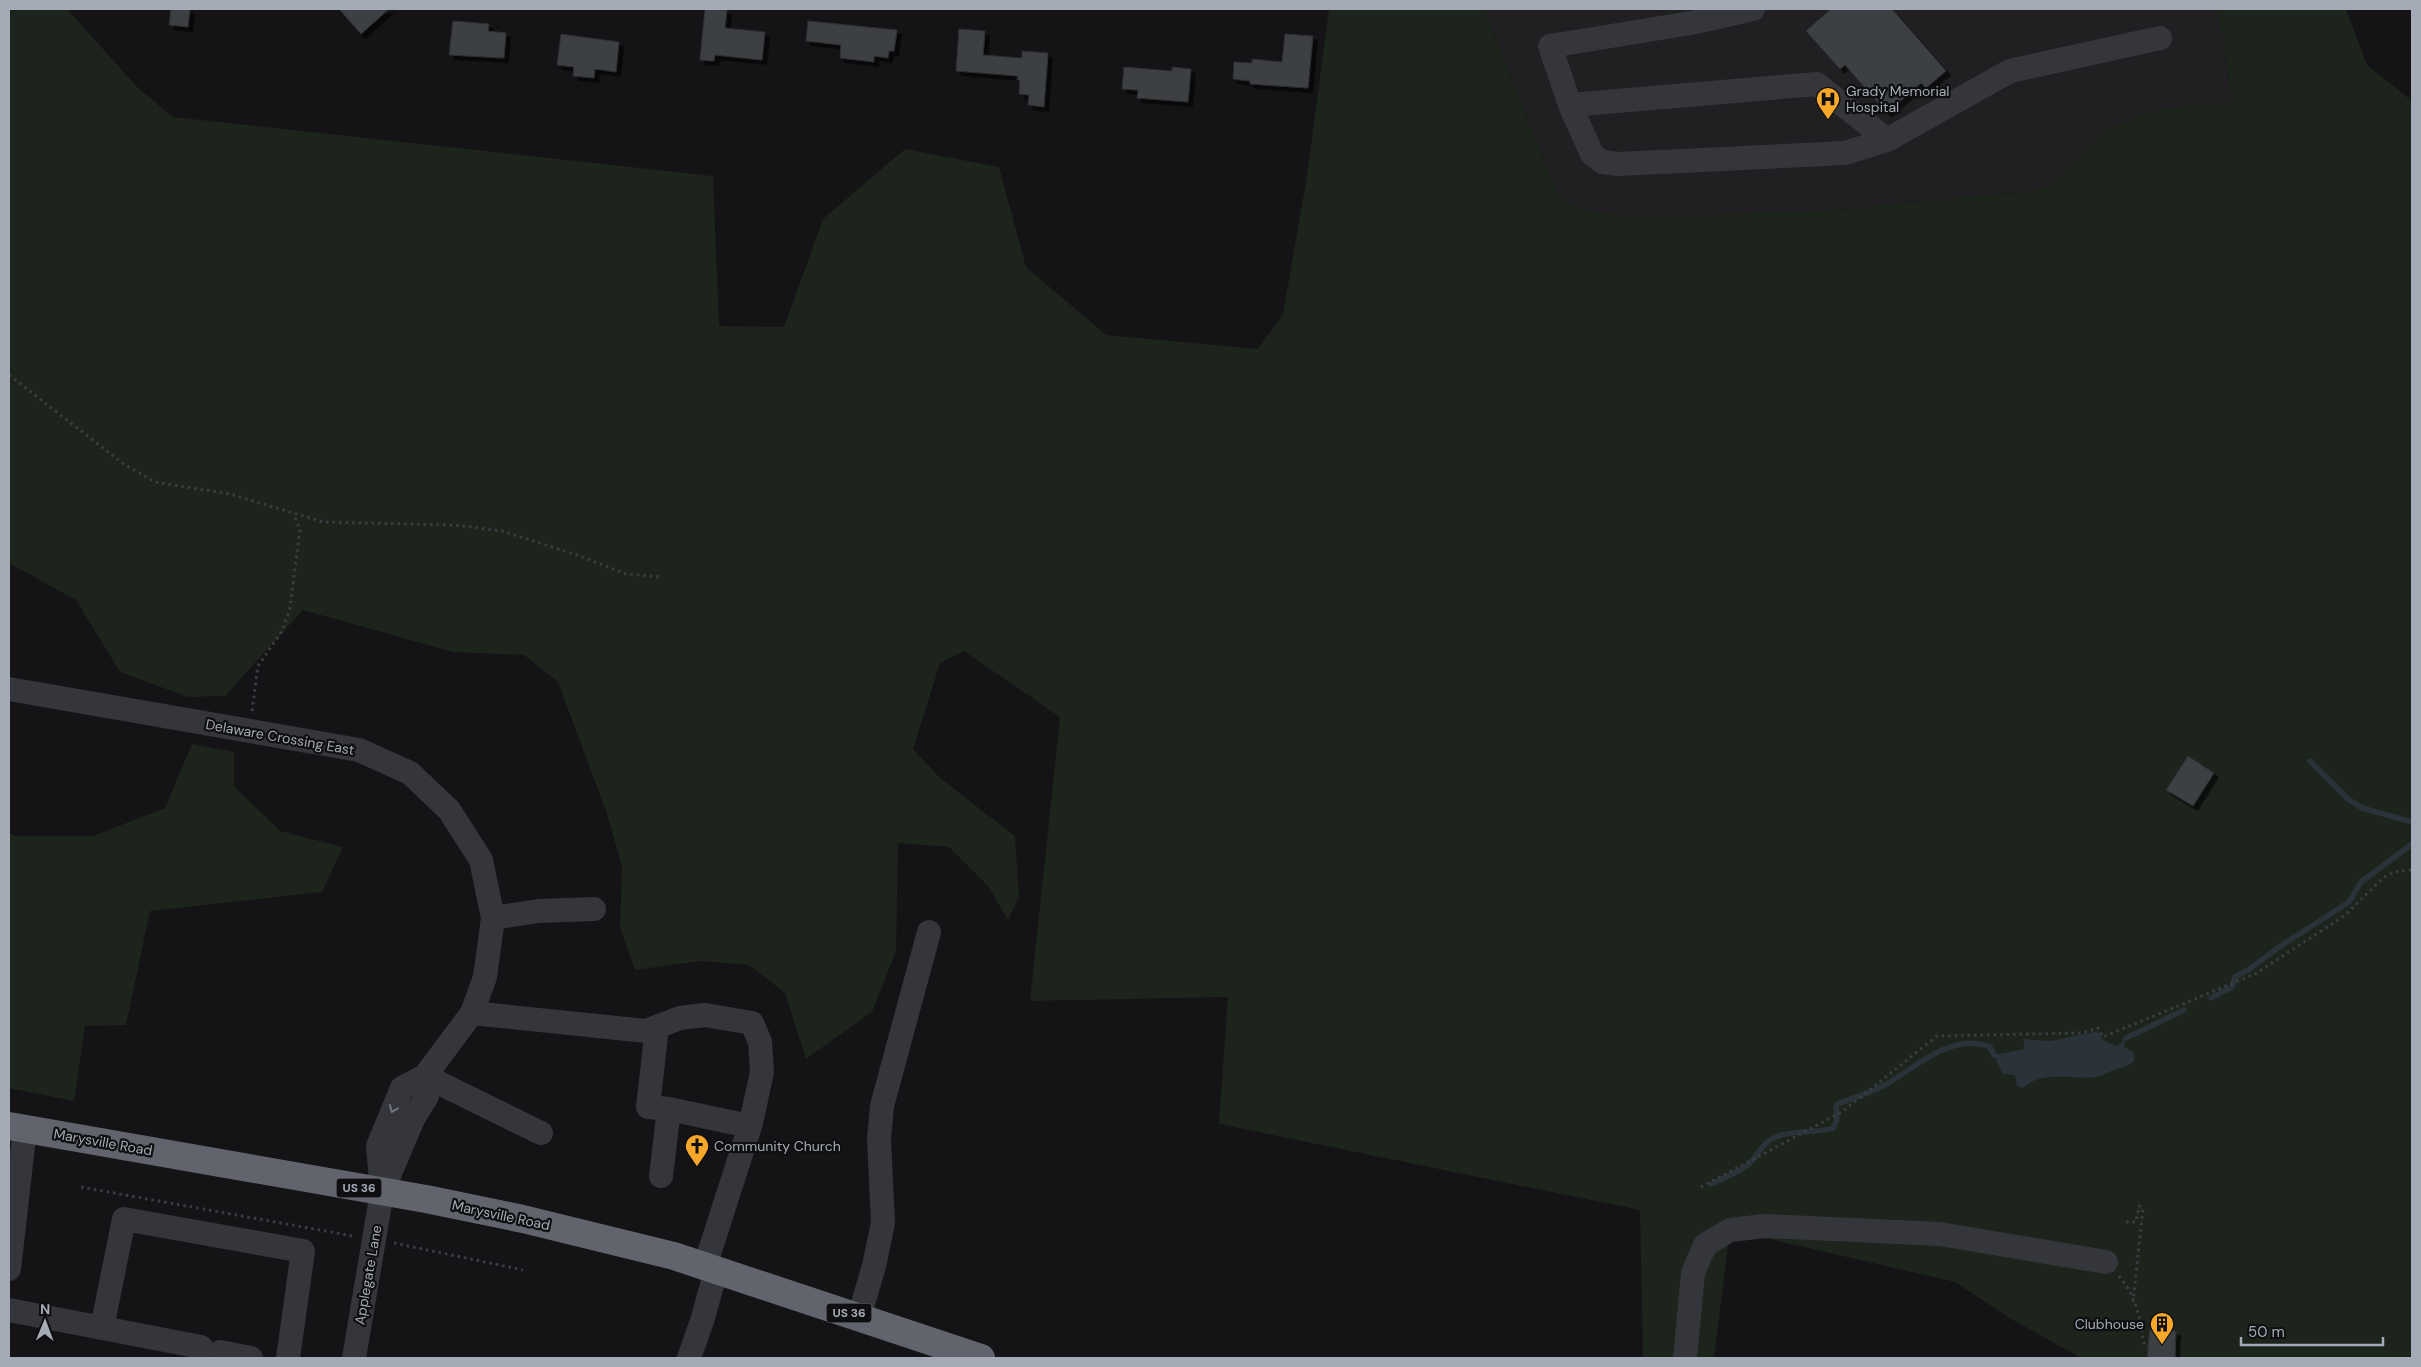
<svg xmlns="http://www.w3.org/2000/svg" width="2421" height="1367" viewBox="0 0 2421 1367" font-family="'DM Sans',sans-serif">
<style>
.built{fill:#202023}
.green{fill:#1c241c}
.water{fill:#2a333a}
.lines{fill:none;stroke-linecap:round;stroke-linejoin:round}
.stream{stroke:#2a333a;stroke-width:5.5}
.building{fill:#3e3f43;stroke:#2e2e32;filter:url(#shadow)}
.path{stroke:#3b3d42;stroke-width:3;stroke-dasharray:2.5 4;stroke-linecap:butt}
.minor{stroke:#35363b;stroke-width:24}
.highway{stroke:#61646c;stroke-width:28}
.oneway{stroke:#73767f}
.labels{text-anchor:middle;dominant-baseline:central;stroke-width:4.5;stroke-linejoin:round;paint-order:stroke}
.shield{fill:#0f0f11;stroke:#787c84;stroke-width:1}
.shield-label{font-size:12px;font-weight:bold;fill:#a5abb6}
.poi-label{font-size:14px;fill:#a5abb6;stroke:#0f0f11;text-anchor:start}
.street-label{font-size:14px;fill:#a5abb6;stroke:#0f0f11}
</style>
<defs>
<filter id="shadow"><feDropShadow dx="4.5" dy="4.5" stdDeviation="0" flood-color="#0009"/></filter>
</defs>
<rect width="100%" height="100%" fill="#141416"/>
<path class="built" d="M1484,9H2216L2224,42L2232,105H2191L2073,166L2050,185L2031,191L1807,212L1648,216L1596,213L1572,206L1556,190Z"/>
<g class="green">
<path d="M9,9H67L139,89L173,117L713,176L719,326L784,327L823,219L905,149L999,167L1026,267L1106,335L1258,349L1283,314L1307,176L1329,9H1484L1556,190L1572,206L1596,213L1648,216L1807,212L2031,191L2050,185L2073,166L2109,129L2146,112L2191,105H2232L2224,42L2216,9H2346L2367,65L2412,101V1358H2081L2013,1320L1955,1282L1730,1230L1714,1358H1643L1640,1210L1219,1124L1228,997L1030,1001L1060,717L964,651L940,663L913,749L940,778L1015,836L1019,897L1008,920L988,886L949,847L898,843L896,951L872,1012L806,1059L785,993L749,965L700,961L635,970L620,927L622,866L606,811L558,682L524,655L453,652L303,610L225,696L188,697L120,672L76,600L9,563Z"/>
<path d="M192,744L234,752V786L280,831L343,847L322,892L150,911L126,1025L85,1026L74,1101L9,1088V832L14,836H93L165,808Z"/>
</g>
<path class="water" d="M2098,1031L2103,1040L2116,1046L2123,1042V1037L2126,1038L2124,1047L2133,1052L2135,1060C2128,1067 2123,1067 2114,1070C2108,1072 2102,1076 2096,1077C2072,1080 2042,1070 2023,1088L2017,1086L2015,1075L2003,1074L1994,1055L2025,1049L2023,1039L2051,1041Z"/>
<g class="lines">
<g class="stream">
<path d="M2310,761L2348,799L2362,808L2412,822"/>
<path d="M2211,998L2232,987L2235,977L2248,970L2279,947L2349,902L2361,882L2412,844"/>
<path d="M2126,1038L2184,1010"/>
<path d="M1711,1184C1722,1179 1740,1172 1749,1164C1758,1155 1763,1142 1776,1137C1795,1129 1814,1134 1833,1128L1837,1120L1836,1105C1851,1098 1868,1094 1883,1086C1914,1069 1952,1031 1990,1047L1994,1055"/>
</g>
</g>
<g class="building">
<path d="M171,9H190L188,27L169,25Z"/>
<path d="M339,9H389L361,34Z"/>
<path d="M705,9L727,10L725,28L765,32L762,60L715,55L714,61L700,60Z"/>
<path d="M1831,9H1892L1946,71L1926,88L1921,83L1887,113L1845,65L1840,69L1806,31Z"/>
<path d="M453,21L489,24L488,31L506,33L504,58L449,55Z"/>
<path d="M808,21L897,30L894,51H889L888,58L874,56V62L840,58L841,45L806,41Z"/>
<path d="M959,29L985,31L983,55L1022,58V51L1048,53L1044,107L1028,105L1029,95L1019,94L1020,80H1017L1018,76L956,71Z"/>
<path d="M561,34L619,42L616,72L595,69L594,78L573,76L574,67L557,65Z"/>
<path d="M1285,34L1313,36L1308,88L1250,84V81L1233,79L1234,62L1252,63V59L1282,62Z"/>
<path d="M1124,67L1172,71V67L1191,69L1188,102L1137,98L1138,90L1122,89Z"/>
<path d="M2188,756L2214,773L2193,806L2166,790Z"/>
<path d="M2150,1327L2176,1331L2175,1358H2147Z"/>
</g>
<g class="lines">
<g class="path">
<path d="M9,375L125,465L155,482L230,494L323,522L455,525L502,531L577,555L626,574L662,577"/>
<path d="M252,711L258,666L282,631L290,608L300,529L293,514"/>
<path d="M81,1187L353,1236"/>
<path d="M1701,1187L1842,1112L1937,1036L2082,1033L2098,1028L2103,1037L2255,974L2344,916L2383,878L2394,872L2412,870"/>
<path d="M2126,1222H2136L2139,1206L2143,1208L2133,1302"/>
<path d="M394,1243L523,1270"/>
<path d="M2119,1276C2131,1290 2138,1308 2141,1326C2143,1334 2142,1339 2145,1346H2148"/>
</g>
<g class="minor">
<path d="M1753,9L1691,23L1550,46L1570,105L1817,84L1887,140L2010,71L2160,38"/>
<path d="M1570,105L1592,154L1602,162L1618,164L1845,153L1887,140"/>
<path d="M9,689L359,750L410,773L449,810L481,860L493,918L485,977L472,1013L425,1076L402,1088L378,1146L382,1192"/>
<path d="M493,918L539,911L594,909"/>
<path d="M472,1013L646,1031L680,1018L705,1015L752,1023L760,1042L762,1072L751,1123L705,1266"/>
<path d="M657,1027L648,1107L669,1109L661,1176"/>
<path d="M425,1076L541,1133"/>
<path d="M669,1109L749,1126"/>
<path d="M9,1269L25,1129"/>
<path d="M9,1310L201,1347"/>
<path d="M859,1317L874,1266L883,1223L879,1139L882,1106L929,932"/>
<path d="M102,1328L124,1219L303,1251L288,1358"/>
<path d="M220,1352L251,1358"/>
<path d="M354,1358L382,1192L413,1119L427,1096L425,1076"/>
<path d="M689,1358L703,1318L716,1270"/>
<path d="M1685,1358L1693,1273L1705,1245L1730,1230L1765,1226L1940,1234L2106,1262"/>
</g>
<path class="highway" d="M9,1126L426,1199L523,1219L674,1256L981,1358"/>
</g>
<defs><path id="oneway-chevron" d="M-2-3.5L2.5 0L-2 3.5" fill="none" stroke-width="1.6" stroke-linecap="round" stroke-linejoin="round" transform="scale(1.25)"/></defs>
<use class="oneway" href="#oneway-chevron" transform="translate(393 1109) rotate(112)"/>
<defs>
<g id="hospital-pin" transform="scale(1.25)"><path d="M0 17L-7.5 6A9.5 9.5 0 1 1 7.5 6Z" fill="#f7a72a" stroke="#0f0f11"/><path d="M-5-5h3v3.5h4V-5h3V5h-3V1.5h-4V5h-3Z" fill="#111"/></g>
<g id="church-pin" transform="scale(1.25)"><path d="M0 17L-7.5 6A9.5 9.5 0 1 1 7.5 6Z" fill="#f7a72a" stroke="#0f0f11"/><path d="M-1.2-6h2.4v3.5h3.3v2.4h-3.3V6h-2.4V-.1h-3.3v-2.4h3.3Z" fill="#111"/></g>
<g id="building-pin" transform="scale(1.25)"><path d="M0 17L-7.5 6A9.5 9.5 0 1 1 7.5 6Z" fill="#f7a72a" stroke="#0f0f11"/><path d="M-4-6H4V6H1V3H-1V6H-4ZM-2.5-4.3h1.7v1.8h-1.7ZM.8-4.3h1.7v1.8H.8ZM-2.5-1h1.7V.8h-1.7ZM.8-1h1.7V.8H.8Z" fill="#111"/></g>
</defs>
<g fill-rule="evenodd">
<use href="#hospital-pin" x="1828" y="99"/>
<use href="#church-pin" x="697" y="1146"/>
<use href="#building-pin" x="2162" y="1324"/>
</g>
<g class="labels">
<g class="shield">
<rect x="336.5" y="1178.5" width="45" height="19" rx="4"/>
<rect x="826.5" y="1303.5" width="45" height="19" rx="4"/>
</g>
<g class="shield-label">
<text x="359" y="1188">US 36</text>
<text x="849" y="1313">US 36</text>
</g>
<g class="poi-label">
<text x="1846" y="91">Grady Memorial<tspan x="1846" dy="16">Hospital</tspan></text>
<text x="714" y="1146">Community Church</text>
<text x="2144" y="1324" text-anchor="end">Clubhouse</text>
</g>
<g class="street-label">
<text transform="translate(280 737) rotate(10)">Delaware Crossing East</text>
<text transform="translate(103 1142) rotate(10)">Marysville Road</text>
<text transform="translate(501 1215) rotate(12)">Marysville Road</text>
<text transform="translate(368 1275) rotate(-80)">Applegate Lane</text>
</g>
</g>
<rect width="2421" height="1367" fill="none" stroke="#a5abb6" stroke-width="20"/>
<g transform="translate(45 1322) rotate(1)" stroke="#0f0f11" stroke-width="4" paint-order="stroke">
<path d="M0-4L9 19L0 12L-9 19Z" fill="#a5abb6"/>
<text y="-8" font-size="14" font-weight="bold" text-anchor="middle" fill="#a5abb6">N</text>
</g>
<path d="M2241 1337v8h142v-8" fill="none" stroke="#a5abb6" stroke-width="2.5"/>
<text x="2248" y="1337" font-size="15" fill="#a5abb6" stroke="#0f0f11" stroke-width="4" paint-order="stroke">50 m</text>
</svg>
